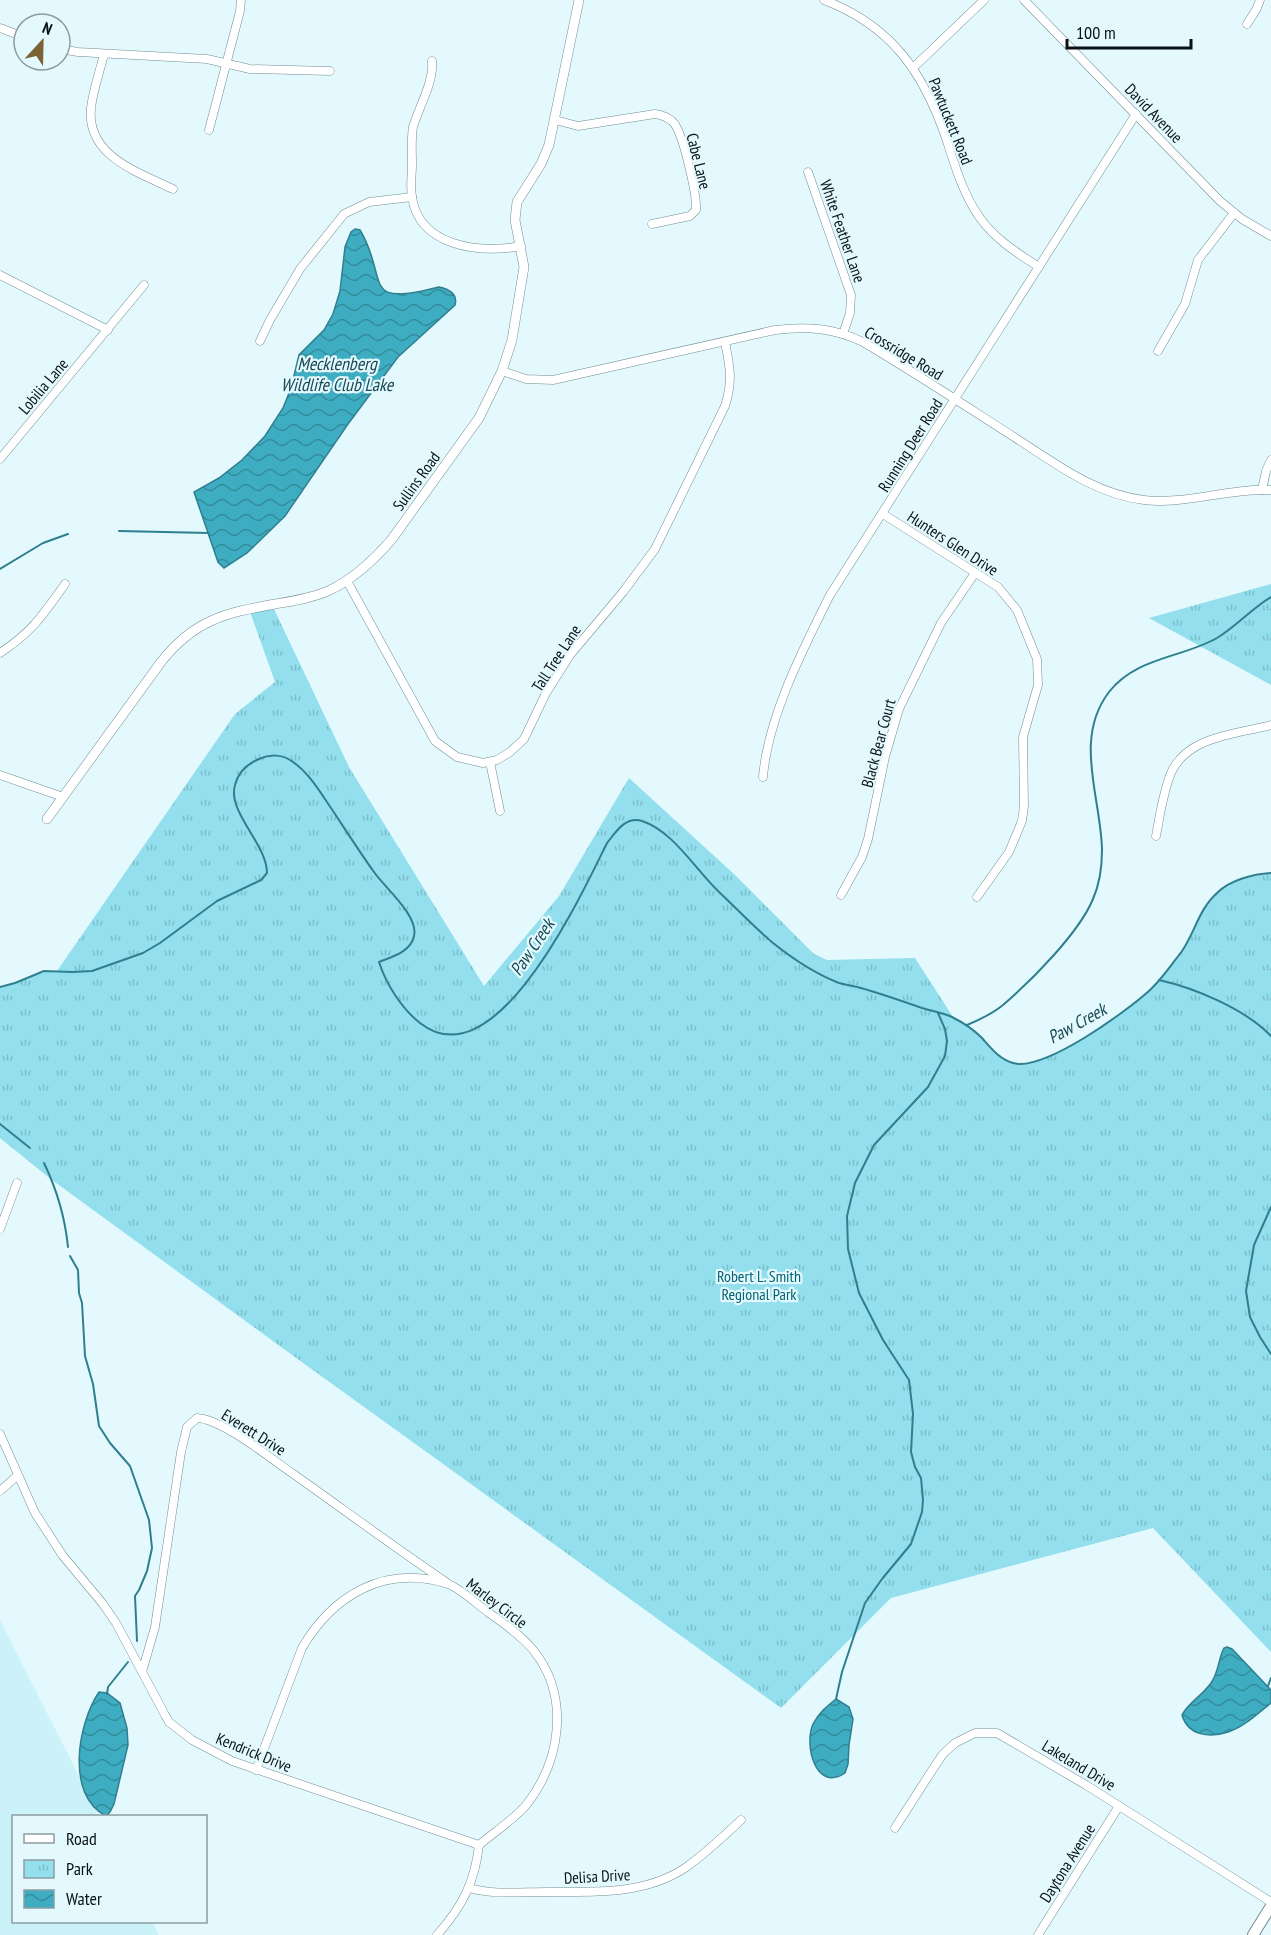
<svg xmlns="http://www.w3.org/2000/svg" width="1271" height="1935" viewBox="0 0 1271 1935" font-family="'PT Sans Narrow',sans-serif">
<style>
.built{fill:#cbf1f9}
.park{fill:url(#park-tufts)}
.water{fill:url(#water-waves);stroke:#2f7f8e;stroke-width:1.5}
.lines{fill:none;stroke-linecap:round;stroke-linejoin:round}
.stream{stroke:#2f7f8e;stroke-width:2}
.minor-casing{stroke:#738d93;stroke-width:9}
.tertiary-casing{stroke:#738d93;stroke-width:10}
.secondary-casing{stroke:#738d93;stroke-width:12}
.minor{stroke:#fff;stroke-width:8}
.tertiary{stroke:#fff;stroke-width:9}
.secondary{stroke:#fff;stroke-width:10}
.labels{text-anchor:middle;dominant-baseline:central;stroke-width:4.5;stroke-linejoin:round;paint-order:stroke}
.street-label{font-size:16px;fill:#091316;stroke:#e3f9fe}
.park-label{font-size:16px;fill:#026271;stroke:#e3f9fe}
.water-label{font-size:18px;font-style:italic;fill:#194952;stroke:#e3f9fe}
</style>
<defs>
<pattern id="park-tufts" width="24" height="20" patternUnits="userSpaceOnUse" patternTransform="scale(1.5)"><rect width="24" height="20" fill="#93dfee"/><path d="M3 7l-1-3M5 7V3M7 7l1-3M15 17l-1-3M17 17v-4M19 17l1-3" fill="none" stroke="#7dbecb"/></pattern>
<pattern id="water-waves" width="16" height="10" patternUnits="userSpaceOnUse" patternTransform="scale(1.5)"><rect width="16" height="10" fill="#3fadc1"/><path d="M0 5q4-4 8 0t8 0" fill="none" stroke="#338c9c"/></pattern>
</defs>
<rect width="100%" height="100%" fill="#e3f9fe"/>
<path class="built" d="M0,1620L99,1816H14V1922H152L159,1935H0Z"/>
<g class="park">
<path d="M1271,584V685L1149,618Z"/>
<path d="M272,605L349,767L484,986L559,896L629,778L735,875L814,954L827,960L915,958L953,1017L981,1037L1004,1060L1015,1064L1029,1063L1060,1051L1087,1036L1125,1011L1152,988L1183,950L1192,934L1201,912L1217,892L1241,879L1271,873V1652L1153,1528L891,1598L781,1708L299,1360L52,1180L0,1138V987C20,982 37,971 57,971L235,714L275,682L249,609Z"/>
</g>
<g class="water">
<path d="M355,229L360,230C390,280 358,308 439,287C449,289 458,294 455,305L398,357L348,424L285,516L247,553L224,568L218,562L194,492L219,478L242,460L265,436L283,408L291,388L299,355L324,330L333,314L340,291L345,247L351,232Z"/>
<path d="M1227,1647L1232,1649L1271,1690V1703C1258,1713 1244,1727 1228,1732C1210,1738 1188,1736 1182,1715C1189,1702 1203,1695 1211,1683C1219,1672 1218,1659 1224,1648Z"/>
<path d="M99,1692L107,1693L120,1703L127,1728L128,1745L114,1804L110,1812L106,1816C65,1795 78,1723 99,1692Z"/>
<path d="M836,1699L849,1707L853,1719L849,1745L848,1764L845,1773C815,1793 804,1744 813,1724C819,1713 826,1707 836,1699Z"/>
</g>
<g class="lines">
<g class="stream">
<path d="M119,531L209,533"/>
<path d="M0,569L43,543L68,534"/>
<path d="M1159,980C1195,988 1245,1009 1271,1036"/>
<path d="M0,987L15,983L44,971L72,972L92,971L143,953L160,943L217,901L261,880L267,873C267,844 227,812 235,785C238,773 247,764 259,759C270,754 283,754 293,762C309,773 320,792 331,808C345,829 359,851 374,872C385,888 419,916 414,936C411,952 391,957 379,962C386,984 402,1009 420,1023C496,1083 582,893 607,843C616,832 625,816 642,821C673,831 695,869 718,891C736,908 754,927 773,943C793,959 816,974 839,983C846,985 854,986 861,988C882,994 902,1001 922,1008C932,1011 943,1013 952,1017C962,1022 974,1030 982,1038C991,1048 999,1059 1013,1063C1044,1072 1127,1011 1150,990C1162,979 1172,964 1182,951C1195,932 1199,909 1217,893C1230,880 1253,874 1271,873"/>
<path d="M967,1025C979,1020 992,1014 1003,1005C1031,981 1079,933 1093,899C1100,883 1102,867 1102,850C1101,797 1073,739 1109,692C1136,657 1182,658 1217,638C1237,626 1252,608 1271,597"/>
<path d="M0,1124L30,1148"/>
<path d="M44,1163C57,1190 65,1217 68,1247"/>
<path d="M1271,1207L1254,1245L1246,1291L1250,1317L1260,1337L1271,1354"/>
<path d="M70,1256L78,1270L79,1293L82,1303L85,1356L93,1384L99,1426L110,1443L130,1466L149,1520L152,1548L147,1571L139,1590L135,1596L137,1641"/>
<path d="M1268,1686L1271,1678"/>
<path d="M107,1694L108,1687L128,1662"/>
<path d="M836,1699L842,1672L865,1603L882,1579L911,1544L922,1512L923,1500L921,1478L915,1467L911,1452L913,1414L909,1380L883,1340L859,1293L848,1249L847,1216L855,1183L874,1145L928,1087L945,1056L947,1041L945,1029L938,1013"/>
</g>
<g class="minor-casing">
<g id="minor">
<path d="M824,0C892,26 923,72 946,138C955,166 963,194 980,218C995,239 1017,253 1039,267"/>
<path d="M1024,0L1220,201L1242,219L1271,236"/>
<path d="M1247,24L1256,10L1260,0"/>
<path d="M0,28L24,37"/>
<path d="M60,49L78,52L207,59L250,69L330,71"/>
<path d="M104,54C100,71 93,90 91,108C86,156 138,172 173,189"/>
<path d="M432,61C434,83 419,106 413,127C411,139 412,152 412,164C412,175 410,186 412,197C419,247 481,254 521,246"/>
<path d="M913,68L984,0"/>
<path d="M555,120L578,126L655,114C662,115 668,117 673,122C683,132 697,195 696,210L690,216L652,224"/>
<path d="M209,130L240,11L241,0"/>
<path d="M808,172L851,295L850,313L843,334"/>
<path d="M0,275L108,330"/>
<path d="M260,341L270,320L300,269L344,214L369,202L412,197"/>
<path d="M1158,351L1185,304L1198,260L1234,213"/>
<path d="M502,371L526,379L553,380L775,330C807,326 834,328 863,342C914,372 964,405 1014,437C1055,463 1094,494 1144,500C1186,505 1228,488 1271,490"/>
<path d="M0,459L144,285"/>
<path d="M1262,490L1266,471L1271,460"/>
<path d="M883,514L998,587L1017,610L1037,659L1038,685L1023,737L1024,806L1022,821L1009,852L977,897"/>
<path d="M347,581L435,741L457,757L483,763L497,760L510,752L524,739L546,693L570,655L623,592L655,549L725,406C733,381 730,367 725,342"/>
<path d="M0,653C32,632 43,615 65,584"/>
<path d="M490,762L500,811"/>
<path d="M0,775L63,797"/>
<path d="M763,777C768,717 803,649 830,595L1136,114"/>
<path d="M1156,836C1160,815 1163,792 1171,773C1187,736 1237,734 1271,725"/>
<path d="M841,895L862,857L868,839L885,757L899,709L941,623L975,573"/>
<path d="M0,1229L17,1183"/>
<path d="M0,1434L35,1513L63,1556L103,1604L116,1623L165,1715L169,1722L192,1740L232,1761L479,1845"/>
<path d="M0,1491L17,1476"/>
<path d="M142,1672L155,1627L181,1452L187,1427L197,1418C222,1419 270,1458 292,1473C343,1509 394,1547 446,1582"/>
<path d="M256,1770L302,1648C333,1595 385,1564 448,1584C460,1588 478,1605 489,1613C505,1624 522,1636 534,1651C570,1697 561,1760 527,1804C516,1818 493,1833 479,1845"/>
<path d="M895,1828L929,1775L943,1754L955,1743L975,1733H997L1086,1785L1271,1902"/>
<path d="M469,1888C494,1895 521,1892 547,1892C594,1892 644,1895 685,1868C705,1854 723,1837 741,1820"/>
<path d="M437,1935C462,1907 475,1882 479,1845"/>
<path d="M1038,1935L1119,1806"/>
</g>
</g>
<g class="tertiary-casing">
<path id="tertiary" d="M47,819L161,662C194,620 225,613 275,604C293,601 312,598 328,591C354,579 374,560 392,539L479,418L502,371L512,340L524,267L515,220L517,202L541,164L549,145L579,0"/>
</g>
<g class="secondary-casing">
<path id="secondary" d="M1253,1935L1271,1906"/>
</g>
<use href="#minor" class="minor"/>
<use href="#tertiary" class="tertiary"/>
<use href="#secondary" class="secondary"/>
</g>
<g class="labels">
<g class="street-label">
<text transform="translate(1154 113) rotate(46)">David Avenue</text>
<text transform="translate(951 121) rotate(68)">Pawtuckett Road</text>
<text transform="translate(699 161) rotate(76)">Cabe Lane</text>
<text transform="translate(843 231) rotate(71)">White Feather Lane</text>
<text transform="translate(904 353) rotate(31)">Crossridge Road</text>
<text transform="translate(43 386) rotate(-50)">Lobilia Lane</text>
<text transform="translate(910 445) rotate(-58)">Running Deer Road</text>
<text transform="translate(416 481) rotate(-54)">Sullins Road</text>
<text transform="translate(953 543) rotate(33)">Hunters Glen Drive</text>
<text transform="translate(556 658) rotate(-57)">Tall Tree Lane</text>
<text transform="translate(878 743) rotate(-75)">Black Bear Court</text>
<text transform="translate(254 1432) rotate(32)">Everett Drive</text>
<text transform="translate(497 1603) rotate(37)">Marley Circle</text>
<text transform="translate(254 1752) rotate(22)">Kendrick Drive</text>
<text transform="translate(1079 1765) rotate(31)">Lakeland Drive</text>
<text transform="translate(1067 1863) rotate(-58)">Daytona Avenue</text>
<text transform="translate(597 1876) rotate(-3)">Delisa Drive</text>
</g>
<g class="park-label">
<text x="759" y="1276">Robert L. Smith<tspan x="759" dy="18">Regional Park</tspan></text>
</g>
<g class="water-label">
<text x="337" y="363">Mecklenberg<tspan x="337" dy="21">Wildlife Club Lake</tspan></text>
<text transform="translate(532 947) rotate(-56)">Paw Creek</text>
<text transform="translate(1077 1023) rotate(-29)">Paw Creek</text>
</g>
</g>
<rect x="12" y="1815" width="195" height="108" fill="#e3f9fe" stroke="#8c9da1" stroke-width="1.5"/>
<rect x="24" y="1834" width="30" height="9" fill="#ffffff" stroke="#8c9da1" stroke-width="1.5"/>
<text x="66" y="1845" font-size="18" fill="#091316">Road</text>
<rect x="24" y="1860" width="30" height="18" fill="url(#park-tufts)" stroke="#8c9da1" stroke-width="1.5"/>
<text x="66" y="1875" font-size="18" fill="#091316">Park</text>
<rect x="24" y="1890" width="30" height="18" fill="url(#water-waves)" stroke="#8c9da1" stroke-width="1.5"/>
<text x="66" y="1905" font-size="18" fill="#091316">Water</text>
<g transform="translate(42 42) rotate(22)"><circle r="28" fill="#e3f9fe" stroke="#8c9da1" stroke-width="1.5"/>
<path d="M0-4.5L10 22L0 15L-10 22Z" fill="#7c6334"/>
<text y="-9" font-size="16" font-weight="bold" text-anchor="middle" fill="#091316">N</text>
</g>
<path d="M1067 39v9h124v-9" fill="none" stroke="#091316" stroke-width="3"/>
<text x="1076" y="39" font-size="18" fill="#091316" stroke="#e3f9fe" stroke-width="4.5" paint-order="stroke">100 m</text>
</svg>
